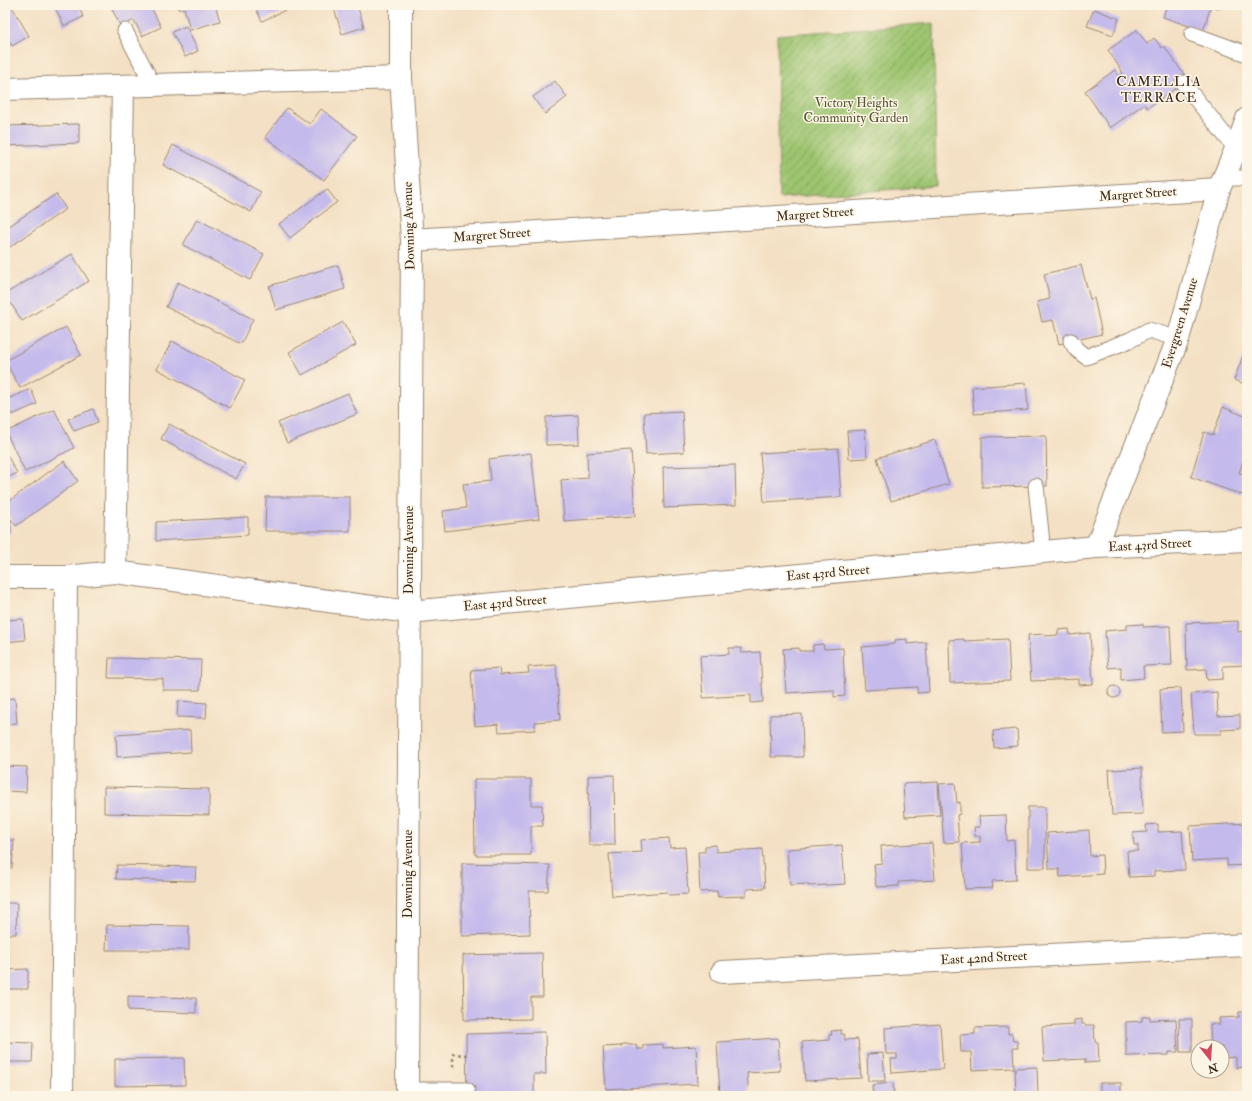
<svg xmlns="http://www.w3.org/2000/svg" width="1252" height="1101" viewBox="0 0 1252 1101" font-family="'IM FELL Double Pica',serif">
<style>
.garden{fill:url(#garden-furrows);stroke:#6c7747}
.building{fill:#c4baec}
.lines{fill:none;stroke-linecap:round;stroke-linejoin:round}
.lane-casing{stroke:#988672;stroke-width:17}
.street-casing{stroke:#988672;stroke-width:24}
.path{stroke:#988672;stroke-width:2.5;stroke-dasharray:3 3;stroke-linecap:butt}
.lane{stroke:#fff;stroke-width:15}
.street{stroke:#fff;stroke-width:22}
.labels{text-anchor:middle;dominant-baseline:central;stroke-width:3;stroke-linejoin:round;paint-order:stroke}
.park-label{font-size:13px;fill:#585837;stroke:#fcf5e5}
.street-label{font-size:13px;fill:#3b2a1e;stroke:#fcf5e5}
.neighbourhood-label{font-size:14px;letter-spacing:1px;fill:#3b2a1e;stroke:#fcf5e5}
</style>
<defs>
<pattern id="garden-furrows" width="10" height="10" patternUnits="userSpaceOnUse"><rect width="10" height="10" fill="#9dc470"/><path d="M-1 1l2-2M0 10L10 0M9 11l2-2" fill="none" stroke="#819f5b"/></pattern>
</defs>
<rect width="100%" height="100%" fill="#fcf5e5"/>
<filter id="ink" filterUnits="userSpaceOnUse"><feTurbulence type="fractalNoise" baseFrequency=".025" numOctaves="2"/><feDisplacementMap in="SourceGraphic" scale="8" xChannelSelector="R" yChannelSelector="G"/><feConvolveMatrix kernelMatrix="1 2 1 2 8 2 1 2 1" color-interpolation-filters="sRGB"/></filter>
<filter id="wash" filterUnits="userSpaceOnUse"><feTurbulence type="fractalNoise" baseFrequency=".012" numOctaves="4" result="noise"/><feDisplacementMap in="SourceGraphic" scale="16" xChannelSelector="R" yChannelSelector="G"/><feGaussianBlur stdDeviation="0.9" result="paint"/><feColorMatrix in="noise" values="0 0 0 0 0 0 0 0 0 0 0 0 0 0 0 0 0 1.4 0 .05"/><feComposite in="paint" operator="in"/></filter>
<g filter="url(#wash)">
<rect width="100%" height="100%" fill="#f4e1c5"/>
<path class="garden" d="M934,23L936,186L779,198L777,35Z"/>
<g id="blocks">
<g class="building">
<path d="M5,5H11L29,36L12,46L5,34Z"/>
<path d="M54,5H78L83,17L64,26Z"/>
<path d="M110,5H150L161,27L142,36L134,20L121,27Z"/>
<path d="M177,5H215L220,21L190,30L184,8L179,10Z"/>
<path d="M254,5H291L292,7L262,21Z"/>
<path d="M333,5H357L364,27L342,34Z"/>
<path d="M1167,5H1222L1220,9L1211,6L1203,31L1163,17Z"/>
<path d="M1094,9L1119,19L1113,35L1087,26Z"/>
<path d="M186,26L198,51L185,57L172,32Z"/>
<path d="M1137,30L1147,44L1154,38L1162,48L1164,46L1188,80L1147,108L1144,104L1110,128L1085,91L1115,70L1119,76L1123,73L1108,50Z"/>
<path d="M555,81L567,97L545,114L533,97Z"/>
<path d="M287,108L310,124L321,109L357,136L324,180L265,137Z"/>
<path d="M79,124V143L5,146V126Z"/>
<path d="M173,145L261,192L251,212L163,165Z"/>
<path d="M327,189L337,202L290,238L279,224Z"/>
<path d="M56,194L66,209L10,247L5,240V229Z"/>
<path d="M197,219L264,254L250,280L183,245Z"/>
<path d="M72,254L89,281L22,321L5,294Z"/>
<path d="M338,265L345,289L276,310L269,286Z"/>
<path d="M1081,265L1090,299L1094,298L1102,334L1059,344L1053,320L1042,322L1037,302L1050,299L1044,274Z"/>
<path d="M178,282L253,319L241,344L166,307Z"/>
<path d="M343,322L356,345L302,375L289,352Z"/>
<path d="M66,327L81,355L20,388L5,361Z"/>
<path d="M172,341L245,380L230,408L157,369Z"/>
<path d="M1247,345V385L1234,380Z"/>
<path d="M1026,383L1028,410L974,414L972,387Z"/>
<path d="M31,389L37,404L12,415L5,400Z"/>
<path d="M348,393L357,414L287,443L278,423Z"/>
<path d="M5,407L9,416L5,418Z"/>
<path d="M1223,407L1247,417V450L1239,473L1247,475V483L1242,495L1191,477L1204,432L1213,435Z"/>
<path d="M54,409L74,448L25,472L6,432Z"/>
<path d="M93,409L98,422L74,431L68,419Z"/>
<path d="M682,411L684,452L646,454L644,413Z"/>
<path d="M578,415L579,444L546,445V417Z"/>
<path d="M169,424L245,464L236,479L161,439Z"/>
<path d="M865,430L867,458L849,459L847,431Z"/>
<path d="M1046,436L1047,486L982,487V437Z"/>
<path d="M935,440L949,484L891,501L877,458Z"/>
<path d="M838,448L841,497L764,502L760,453Z"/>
<path d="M631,450L635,516L564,521L561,480L588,478L587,453Z"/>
<path d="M531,453L539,519L445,531L443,511L466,508L463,484L491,481L489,459Z"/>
<path d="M7,455L17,473L5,479V457Z"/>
<path d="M64,461L78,481L16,526L5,511V504Z"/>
<path d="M735,465L736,505L664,508L663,467Z"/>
<path d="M266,497H350V531H265Z"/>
<path d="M248,517V535L156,541V522Z"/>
<path d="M5,521H10L11,533L5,534Z"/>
<path d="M23,619L25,640L5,642V620Z"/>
<path d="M1238,621V632L1247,631V665L1223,666V679L1207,680L1206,669L1187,670L1186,623Z"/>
<path d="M1143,624V627L1170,626L1172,665L1143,666L1144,678L1121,680V667L1108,668L1105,631L1127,629V625Z"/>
<path d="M1069,629L1070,635L1090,633L1093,684L1079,685V679L1031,681L1028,635L1045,634V636L1058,635V630Z"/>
<path d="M907,639V644L926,642L929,692L917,693V687L865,690L862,647L895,644V640Z"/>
<path d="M964,639V641L1008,639L1010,681L950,683L949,640Z"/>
<path d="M823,644L824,649L843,648L845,696L834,697V690L786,693L783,649L799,648V651H813V645Z"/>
<path d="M729,648H741L742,653L760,652L763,702L751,703V695L703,698L700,656L729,654Z"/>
<path d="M109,658L201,660L200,690H163V679L108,678Z"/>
<path d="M556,665L560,720L535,722V730L499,732L498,724L475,726L471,670L499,668L500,675L529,673L528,667Z"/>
<circle cx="1114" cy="692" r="6"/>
<path d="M1181,688L1183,731L1162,732L1160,689Z"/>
<path d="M1217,692L1218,716L1240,715V729L1221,730V734H1194L1191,694Z"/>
<path d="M15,698L17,723L5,724V699Z"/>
<path d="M178,701L207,703L206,718L177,717Z"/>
<path d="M802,714L803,757H771L770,715Z"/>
<path d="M1017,729L1018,746L994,748L993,731Z"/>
<path d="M190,730L191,752L117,757L116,735Z"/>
<path d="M5,766L27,767L26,792L5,791Z"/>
<path d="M1142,768L1143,814L1112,815L1109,770Z"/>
<path d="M614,775L615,845H589L588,776Z"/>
<path d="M474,779H531V805H542L543,826H531V855H475Z"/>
<path d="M938,782L940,815L905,817L903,784Z"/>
<path d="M955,783L957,803L960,802V814L957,815L959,842L944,843L939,784Z"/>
<path d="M104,787L209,789V815L104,813Z"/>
<rect x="1028" y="807" width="17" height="61"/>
<path d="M1006,815L1007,841L1014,840L1016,880L992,881L993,888L965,889L962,843L980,842V836H975L974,827H980L979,816Z"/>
<path d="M1247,823V865L1227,866V859L1192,861L1190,826Z"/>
<path d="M1158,824V832L1182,831L1185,870L1154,871V876L1129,877L1127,851H1138V845H1134L1133,833L1147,832L1146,825Z"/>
<path d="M1089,830L1090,856L1102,855L1103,874L1060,877L1059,869H1049L1047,833Z"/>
<path d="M669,838L670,848L685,847L688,894L669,895L668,892L612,896L609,854L642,852L641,840Z"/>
<path d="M5,840H14L12,868L5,867Z"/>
<path d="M932,843L935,880L899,882V886L876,887L874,864L882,863L881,846Z"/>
<path d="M716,845V852L762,849L765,888L747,889V891H746V896L718,897L717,891L700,892L698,852H705V846Z"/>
<path d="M842,845L845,884L808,886V884L790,885L787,849Z"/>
<path d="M462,863L550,865L548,891H529L530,934L462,936Z"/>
<path d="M117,865L196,867L195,881L116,879Z"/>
<path d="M5,903H17L16,934H5Z"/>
<path d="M107,925L189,926V950H106Z"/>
<path d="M542,953L543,997H531V1019L464,1020L463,955Z"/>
<path d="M28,969V989H5V970Z"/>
<path d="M128,996L196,998V1013L128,1010Z"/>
<path d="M1239,1012H1246L1247,1067L1236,1068V1057L1223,1058L1222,1047H1211L1210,1024H1220L1219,1018L1239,1017Z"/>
<path d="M1150,1016V1020L1176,1019L1178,1052H1169V1055L1126,1056V1022L1142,1021V1017Z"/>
<path d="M1082,1019V1024H1085V1025H1094L1095,1042H1098L1099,1062L1085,1063V1059L1044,1061L1042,1027L1074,1025V1020Z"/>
<path d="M1179,1019H1192V1052H1180Z"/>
<path d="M940,1024L943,1069L892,1073L891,1059H897V1054H886L885,1028Z"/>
<path d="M1008,1027V1034H1012L1013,1041H1017L1018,1048H1013L1014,1068L972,1070L971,1052H961L960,1035L975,1034V1028Z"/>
<path d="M841,1030V1034H844L845,1040L858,1039L861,1078L805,1081L802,1042L829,1040V1035H832L831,1031Z"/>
<path d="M545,1032L546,1074H534V1096H467L466,1034Z"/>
<path d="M778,1038L780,1071L747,1073L749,1096H720L717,1042Z"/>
<path d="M5,1042L33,1043L32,1062H5Z"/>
<path d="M623,1044H628L629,1045H636L637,1049H643V1045L663,1044V1048L696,1046L698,1084L606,1089L603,1047L621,1046Z"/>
<path d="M883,1053L885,1081H868L867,1054Z"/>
<path d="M184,1058L185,1085L115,1086V1059Z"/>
<path d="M1037,1067L1038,1096H1016L1015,1068Z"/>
<path d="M893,1083L894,1096H873L872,1085Z"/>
<rect x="1100" y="1083" width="21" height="13"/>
</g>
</g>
</g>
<g filter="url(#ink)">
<use href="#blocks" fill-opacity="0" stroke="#988672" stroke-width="1"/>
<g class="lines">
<g class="lane-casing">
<g id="lane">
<path d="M125,31L153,85"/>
<path d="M1192,34L1247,54"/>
<path d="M1183,83L1236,149"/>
<path d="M1224,178H1247"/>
<path d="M1071,341L1076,349L1086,357L1130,340L1149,330L1178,339"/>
<path d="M1036,486L1043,552"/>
<path d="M407,1090H467"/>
</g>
</g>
<g class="street-casing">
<g id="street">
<path d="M401,5V78L412,240L407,1096"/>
<path d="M5,89L401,78"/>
<path d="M412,240L1219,189"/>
<path d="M1096,547L1178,339L1219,189L1236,149L1247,119"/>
<path d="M115,572L123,86"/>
<path d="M5,577H66L115,572L409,612L1096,547L1247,540"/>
<path d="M722,972L1247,945"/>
<path d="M62,1096L66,577"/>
</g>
</g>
<path class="path" d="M453,1067V1054L466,1055"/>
<use href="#lane" class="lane"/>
<use href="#street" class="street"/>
</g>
</g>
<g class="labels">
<g class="park-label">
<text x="856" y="103">Victory Heights<tspan x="856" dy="15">Community Garden</tspan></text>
</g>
<g class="street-label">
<text transform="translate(1138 194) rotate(-4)">Margret Street</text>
<text transform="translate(815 214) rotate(-4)">Margret Street</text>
<text transform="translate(409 226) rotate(-92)">Downing Avenue</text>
<text transform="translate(492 235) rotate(-4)">Margret Street</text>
<text transform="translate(1180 323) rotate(-73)">Evergreen Avenue</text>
<text transform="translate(1150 545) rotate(-3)">East 43rd Street</text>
<text transform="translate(409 550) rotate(-90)">Downing Avenue</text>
<text transform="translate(828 573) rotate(-5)">East 43rd Street</text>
<text transform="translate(505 603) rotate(-5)">East 43rd Street</text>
<text transform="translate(408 874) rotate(-90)">Downing Avenue</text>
<text transform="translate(984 958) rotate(-3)">East 42nd Street</text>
</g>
<g class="neighbourhood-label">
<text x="1159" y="81">CAMELLIA<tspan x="1159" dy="16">TERRACE</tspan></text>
</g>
</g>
<rect width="1252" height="1101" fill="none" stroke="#fcf5e5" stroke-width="20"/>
<g transform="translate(1210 1059) rotate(163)"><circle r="19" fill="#fcf5e5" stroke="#afa495"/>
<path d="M0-3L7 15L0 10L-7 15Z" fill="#d1495b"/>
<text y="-6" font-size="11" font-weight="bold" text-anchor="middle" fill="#3b2a1e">N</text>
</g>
</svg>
